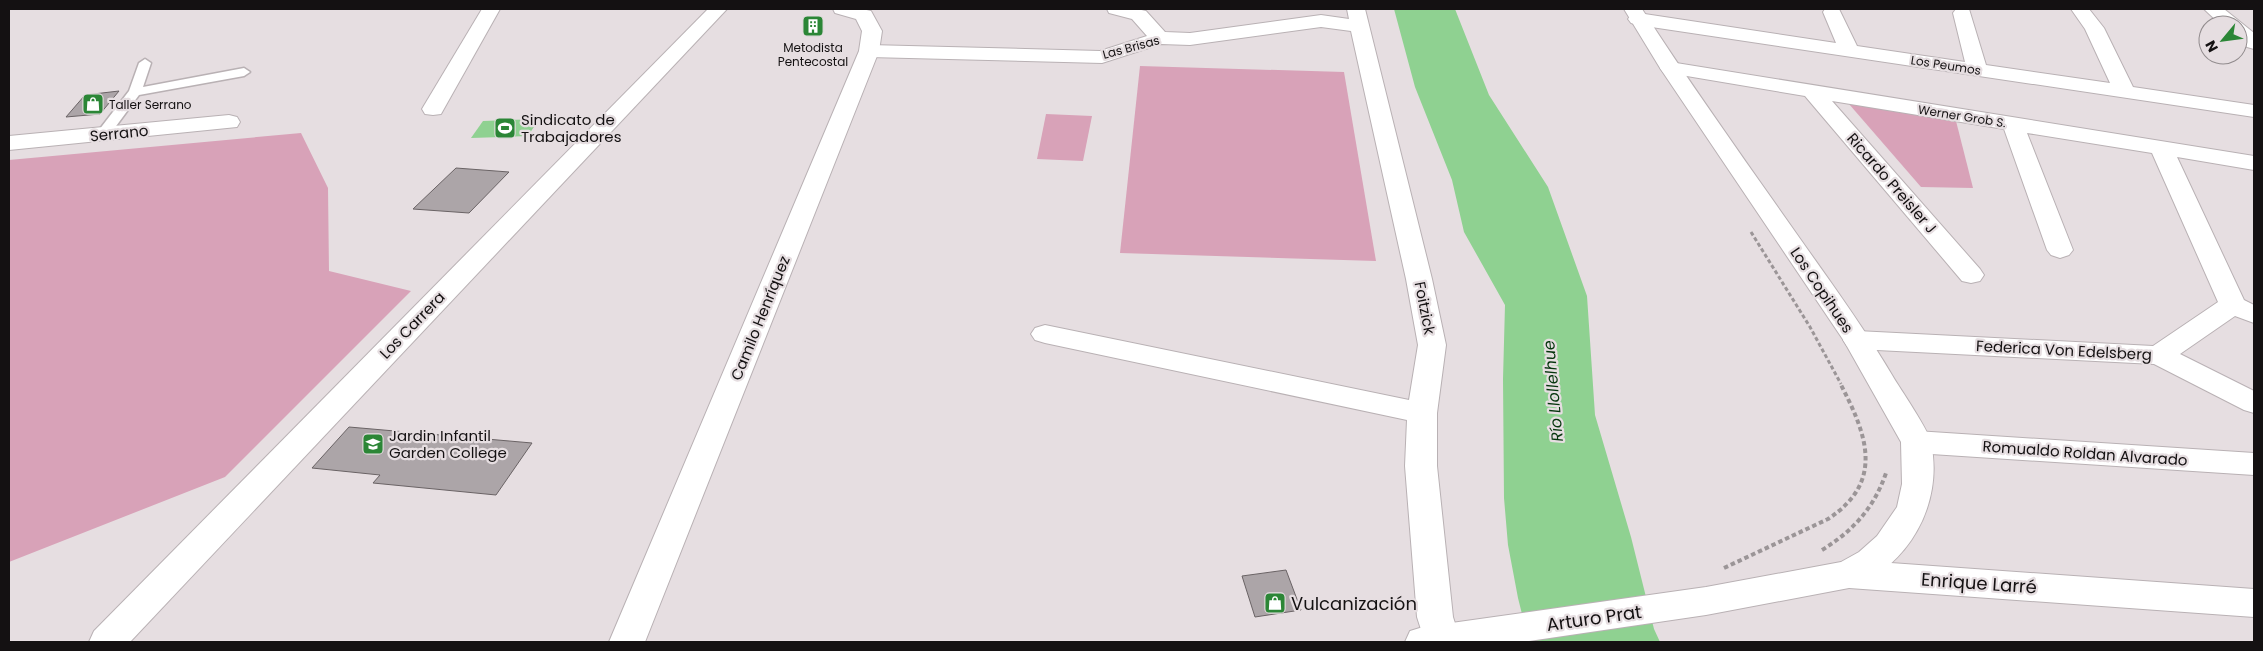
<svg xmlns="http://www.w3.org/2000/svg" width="2263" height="651" viewBox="0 0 2263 651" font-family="Poppins,sans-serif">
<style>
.green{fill:#d8a2b8}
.water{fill:#8fd191}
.building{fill:#aca5a8;stroke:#6a6365}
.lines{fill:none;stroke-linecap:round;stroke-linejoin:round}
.service-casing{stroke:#b9b1b4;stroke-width:3}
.minor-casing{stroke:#b9b1b4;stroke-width:2}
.secondary-casing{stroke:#b9b1b4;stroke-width:2}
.path-far1{stroke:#9b9597;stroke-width:3;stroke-dasharray:4 2.5;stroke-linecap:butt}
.path{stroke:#9b9597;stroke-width:4;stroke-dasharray:4.5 3;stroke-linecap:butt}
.service{fill:#fff;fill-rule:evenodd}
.minor{fill:#fff;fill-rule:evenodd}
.secondary{fill:#fff;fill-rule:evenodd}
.labels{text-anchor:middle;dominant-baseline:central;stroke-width:4.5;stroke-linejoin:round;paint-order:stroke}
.far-poi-label{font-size:12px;fill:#141112;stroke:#e6dee1}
.far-street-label{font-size:12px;fill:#141112;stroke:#e6dee1}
.poi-label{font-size:15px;fill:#141112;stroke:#e6dee1;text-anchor:start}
.street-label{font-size:15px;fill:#141112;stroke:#e6dee1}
.water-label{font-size:16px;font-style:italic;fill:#05360d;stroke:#e6dee1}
.near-street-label{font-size:18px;fill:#141112;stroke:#e6dee1}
.near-poi-label{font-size:18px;fill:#141112;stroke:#e6dee1;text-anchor:start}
</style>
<rect width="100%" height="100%" fill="#e6dee1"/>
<g class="green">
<path d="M1140,66L1344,72L1376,261L1120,253Z"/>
<path d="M1849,104L1956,121L1973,188L1921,187Z"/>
<path d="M1046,114L1092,116L1083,161L1037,159Z"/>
<path d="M301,133L328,188L329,271L411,291L225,477L9,562V160Z"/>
</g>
<g class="water">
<path d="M1394,9H1455L1489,95L1548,187L1587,296L1595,415L1631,537L1654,629L1660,642H1529L1518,598L1508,545L1504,498L1503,379L1505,305L1464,232L1452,180L1415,87Z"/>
<path d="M539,119L528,136L471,138L483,121Z"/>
</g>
<g class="building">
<path d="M119,91L100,114L66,117L85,95Z"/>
<path d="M456,168L509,172L469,213L413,209Z"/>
<path d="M349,427L532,443L496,495L373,483L380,475L312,468Z"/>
<path d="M1286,570L1301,610L1255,617L1242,576Z"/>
</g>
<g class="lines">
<g class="service-casing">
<path id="service" d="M145,59L151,63L143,87L244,68L250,72L244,76L139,95L108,137H98L96,134L129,91L139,63Z"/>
</g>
<g class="minor-casing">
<g id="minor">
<path d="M482,9H500L441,114L433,115L425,114L422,109Z"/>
<path d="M708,9H727L130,642H89L94,631Z"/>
<path d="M1107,9H1137L1146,11L1165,32L1190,33L1321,15L1349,19L1347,9H1365L1432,279L1446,345L1437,413V466L1453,617L1461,642H1425L1417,617L1405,466L1407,420L1045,343L1035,340L1031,334L1035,328L1045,325L1409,400L1418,345L1406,279L1351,31L1321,27L1190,45L1161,44L1102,63L869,57L862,55L859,51L862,47L869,45L1100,51L1147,36L1132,19L1109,13Z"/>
<path d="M1825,9H1839L1857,46L1965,62L1953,13L1956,9H1969L1986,65L2110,83L2085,29L2071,9H2089L2104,28L2133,87L2254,105V117L1638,25L1631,23L1628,19L1631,15L1638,13L1836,43L1823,12Z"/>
<path d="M2204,9H2224L2254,33V49L2247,47L2238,39V25H2221Z"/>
<path d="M1670,62L2254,156V170L2177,157L2244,300L2254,305V323L2235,316L2180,354L2254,391V413L2244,410L2154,364L1857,349L1847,346L1843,340L1847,334L1857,331L2153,346L2218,302L2152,153L2027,133L2073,250L2069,255L2060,258L2051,255L2047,250L2004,129L1832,101L1980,269L1984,275L1980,281L1971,283L1962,281L1805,96L1663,72L1660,68L1663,64Z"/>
<path d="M229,115L237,117L240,122L237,127L9,150V136Z"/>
<path d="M1916,431L2254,453V475L1916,453L1905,450L1901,442L1905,434Z"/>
<path d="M1849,560L2254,589V617L1849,588L1837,584L1832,574L1837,564Z"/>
</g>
</g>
<g class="secondary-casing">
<g id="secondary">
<path d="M833,9H862L871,11L882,31L879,51L645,642H609L859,51L862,31L856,19L835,13Z"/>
<path d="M1624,9H1642C1691,85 1744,159 1796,233C1829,280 1863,326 1892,375C1900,389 1929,430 1931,443C1944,504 1908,568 1849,588L1706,615L1523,642H1405L1410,631L1423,627L1706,587L1841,562L1859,552L1877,536L1897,507L1902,484L1901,442L1844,341L1660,68Z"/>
</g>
</g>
<path class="path-far1" d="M1751,232L1810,327L1841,384"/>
<g class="path">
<path d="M1822,550C1853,531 1874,508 1886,473"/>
<path d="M1724,568L1828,519C1886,481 1866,433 1840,383"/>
</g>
<use href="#service" class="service"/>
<use href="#minor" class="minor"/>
<use href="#secondary" class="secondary"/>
</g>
<defs>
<g id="building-square" transform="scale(1.125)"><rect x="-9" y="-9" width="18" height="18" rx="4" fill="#2b8636" stroke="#e6dee1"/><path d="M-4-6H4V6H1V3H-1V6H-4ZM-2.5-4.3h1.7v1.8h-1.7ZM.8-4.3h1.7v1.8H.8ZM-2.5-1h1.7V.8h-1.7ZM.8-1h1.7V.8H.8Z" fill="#fff"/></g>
<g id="shop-square" transform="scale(1.125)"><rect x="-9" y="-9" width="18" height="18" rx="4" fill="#2b8636" stroke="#e6dee1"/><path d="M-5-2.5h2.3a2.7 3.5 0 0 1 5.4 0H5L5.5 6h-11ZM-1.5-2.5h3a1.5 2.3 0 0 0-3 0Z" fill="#fff"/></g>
<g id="stadium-square" transform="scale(1.125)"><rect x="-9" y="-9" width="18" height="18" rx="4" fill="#2b8636" stroke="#e6dee1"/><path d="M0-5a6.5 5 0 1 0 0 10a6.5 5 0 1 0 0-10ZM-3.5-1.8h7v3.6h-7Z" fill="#fff"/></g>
<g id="school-square" transform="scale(1.125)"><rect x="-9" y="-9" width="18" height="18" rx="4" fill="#2b8636" stroke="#e6dee1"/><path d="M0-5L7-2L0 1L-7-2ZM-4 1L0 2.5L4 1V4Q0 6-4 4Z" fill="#fff"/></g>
</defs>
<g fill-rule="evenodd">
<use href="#building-square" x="813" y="26"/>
<use href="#shop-square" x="93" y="104"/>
<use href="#stadium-square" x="505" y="128"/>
<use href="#school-square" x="373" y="444"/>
<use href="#shop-square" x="1275" y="603"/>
</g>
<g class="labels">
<g class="far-poi-label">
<text x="813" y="47">Metodista<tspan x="813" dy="14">Pentecostal</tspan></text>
<text x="109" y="104" text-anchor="start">Taller Serrano</text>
</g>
<g class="far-street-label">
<text transform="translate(1131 47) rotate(-15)">Las Brisas</text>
<text transform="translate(1946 65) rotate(9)">Los Peumos</text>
<text transform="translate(1962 116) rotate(9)">Werner Grob S.</text>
</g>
<g class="poi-label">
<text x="521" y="119">Sindicato de<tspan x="521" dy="17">Trabajadores</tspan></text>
<text x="389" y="435">Jardin Infantil<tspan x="389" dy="17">Garden College</tspan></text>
</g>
<g class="street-label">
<text transform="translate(119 133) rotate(-6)">Serrano</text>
<text transform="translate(1892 183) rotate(49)">Ricardo Preisler J</text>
<text transform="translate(1822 290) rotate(56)">Los Copihues</text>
<text transform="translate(1425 308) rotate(79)">Foitzick</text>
<text transform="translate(760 318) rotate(-68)">Camilo Henríquez</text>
<text transform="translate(412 325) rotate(-46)">Los Carrera</text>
<text transform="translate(2064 350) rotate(3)">Federica Von Edelsberg</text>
<text transform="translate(2085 453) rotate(4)">Romualdo Roldan Alvarado</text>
</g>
<g class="water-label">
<text transform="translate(1553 391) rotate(-95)">Río Llollelhue</text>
</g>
<g class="near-street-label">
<text transform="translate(1979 583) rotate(4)">Enrique Larré</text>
<text transform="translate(1594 618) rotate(-8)">Arturo Prat</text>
</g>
<g class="near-poi-label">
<text x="1291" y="603">Vulcanización</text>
</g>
</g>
<rect width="2263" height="651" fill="none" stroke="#141112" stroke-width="20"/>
<g transform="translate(2223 40) rotate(241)"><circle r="24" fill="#e6dee1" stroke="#928c8e"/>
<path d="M0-4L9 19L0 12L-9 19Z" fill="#2b8636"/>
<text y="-8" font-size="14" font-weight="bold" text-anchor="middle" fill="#141112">N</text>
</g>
</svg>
